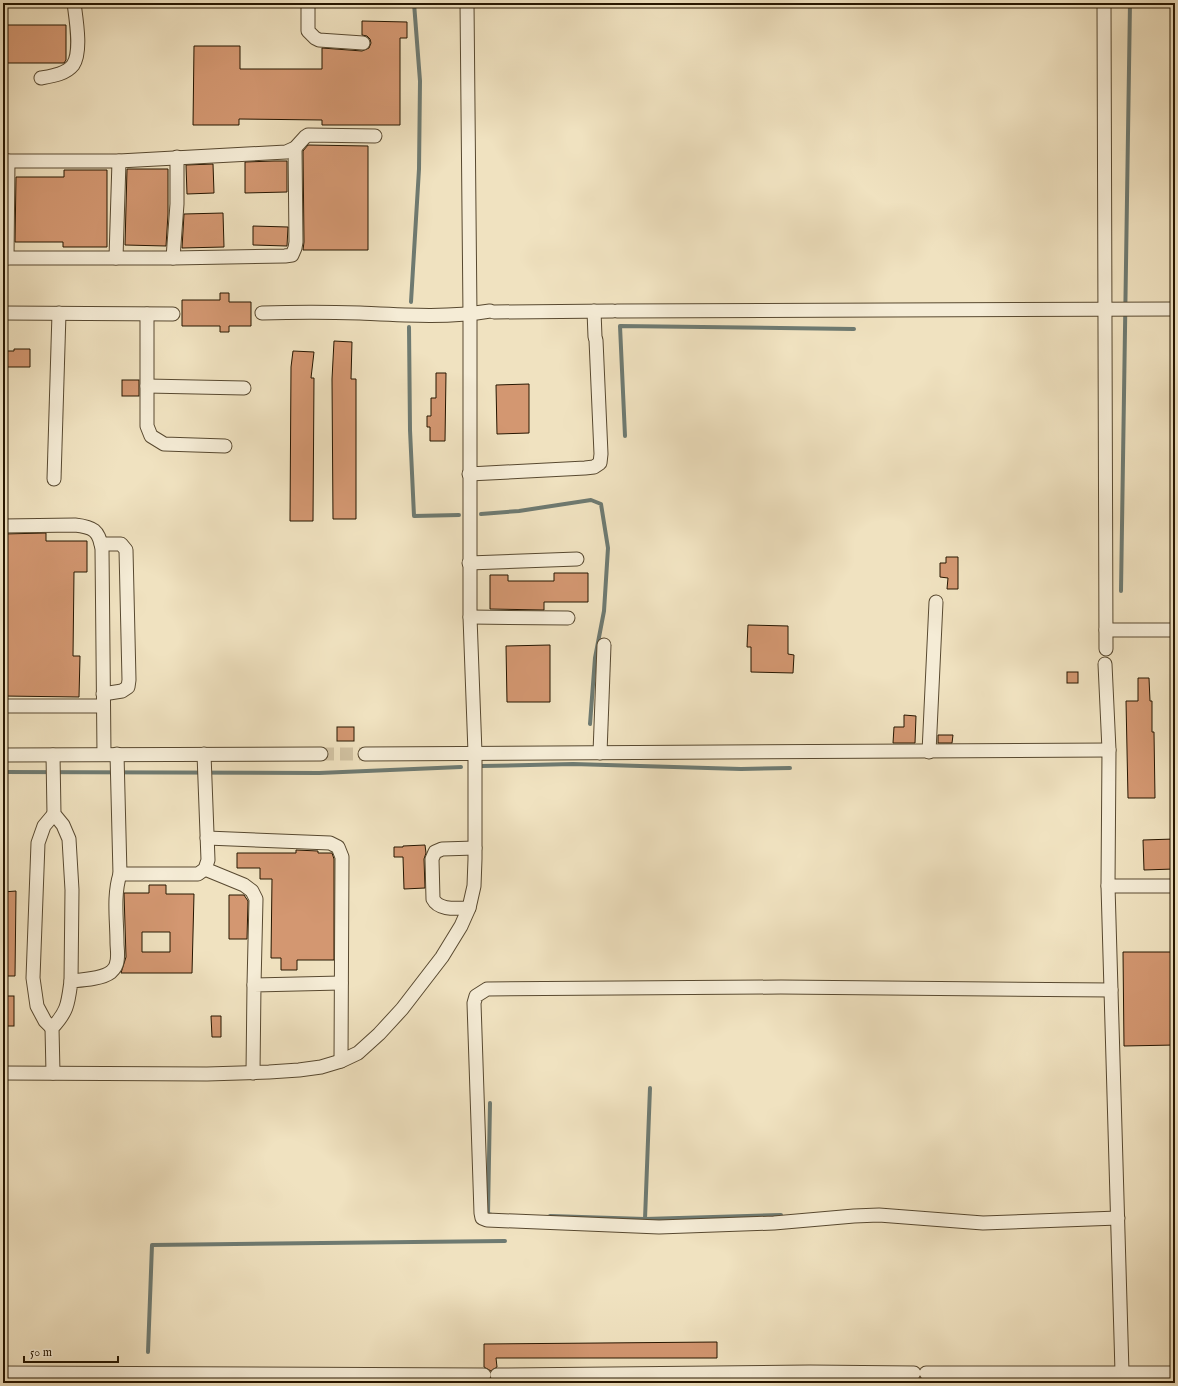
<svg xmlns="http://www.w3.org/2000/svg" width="1178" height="1386" viewBox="0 0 1178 1386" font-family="'IM FELL English',serif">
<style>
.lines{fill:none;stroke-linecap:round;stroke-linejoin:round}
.stream{stroke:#6e7a71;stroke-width:4}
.building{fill:#d39771;stroke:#261600;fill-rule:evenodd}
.minor-tunnel{stroke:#d2c3a3;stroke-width:13;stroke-dasharray:13 6;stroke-linecap:butt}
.minor-casing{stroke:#584930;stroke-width:15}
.minor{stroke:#f5ecd6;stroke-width:13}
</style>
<rect width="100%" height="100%" fill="#f0e2c0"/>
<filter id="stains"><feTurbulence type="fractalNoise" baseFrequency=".005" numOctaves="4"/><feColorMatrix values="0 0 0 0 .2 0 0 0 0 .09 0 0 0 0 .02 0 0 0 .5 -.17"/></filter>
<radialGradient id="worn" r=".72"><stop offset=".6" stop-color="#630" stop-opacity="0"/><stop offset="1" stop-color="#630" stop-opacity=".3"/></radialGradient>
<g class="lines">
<g class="stream">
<path d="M411,302L419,169L420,81L414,3"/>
<path d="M409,327L410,430L414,516L459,515"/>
<path d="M625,436L620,326L854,329"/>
<path d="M481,514L519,511L591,500L601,504L608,548L604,611L595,658L590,724"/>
<path d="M1121,591L1130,3"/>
<path d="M482,766L573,764L741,769L790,768"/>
<path d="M3,772L319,773L461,767"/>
<path d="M650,1088L645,1219L781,1215"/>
<path d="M490,1103L488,1214L492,1215"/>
<path d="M550,1216L645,1219"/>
<path d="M148,1352L152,1245L505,1241"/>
</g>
</g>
<g class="building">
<path d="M362,21L407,22V38H400V125H322V120L239,119V125H193L194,46H240V69H322V48L362,51L369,48L371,43L370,39L367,36L362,35Z"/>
<path d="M3,25H66V60L64,63H3Z"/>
<path d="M308,145L368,146V250H303L304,242L303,151Z"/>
<path d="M274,161H287V192L245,193V162Z"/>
<path d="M213,164L214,193L187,194L186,165Z"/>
<path d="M127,169H168V214L166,246L125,245Z"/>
<path d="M64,170H107V247H63V242H15L16,177H64Z"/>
<path d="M223,213L224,247L182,248L184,214Z"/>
<path d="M253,226L288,227L287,246L253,245Z"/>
<path d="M220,293H229V302H251V326H229V332H220V326H182V300H220Z"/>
<path d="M334,341L352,342L351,379H356V519H333L332,379Z"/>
<path d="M14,349H30V367H3V351H14Z"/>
<path d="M293,351L314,352L311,378H314L313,521H290L291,367Z"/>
<path d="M436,373H446L445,441H430V427H427V416H431V398H436Z"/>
<rect x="122" y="380" width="17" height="16"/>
<path d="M529,384V433L497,434L496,385Z"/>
<path d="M46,533V541H87V572H74L73,656H80L79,697L3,696V534Z"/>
<path d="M946,557H958V589H947L948,578L940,577V563H946Z"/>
<path d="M554,573H588V602H544V610L490,609V575H508V581H554Z"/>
<path d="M748,625L788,626V654L794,655L793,673L751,672V647H747Z"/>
<path d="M550,645V702H507L506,646Z"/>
<rect x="1067" y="672" width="11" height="11"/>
<path d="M1138,678H1149L1150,701H1152V732H1154L1155,798H1128L1126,701H1138Z"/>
<path d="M904,715L916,716L915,743H893L894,727H904Z"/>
<rect x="337" y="727" width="17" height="14"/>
<path d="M938,735H953L952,743H938Z"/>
<path d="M1174,839V869L1144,870L1143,840Z"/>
<path d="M425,845L426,853L424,859L425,888L404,889L403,857H394V847H403V846Z"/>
<path d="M296,850L318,851V853H332L334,859V960H297V970H281V958H271L272,879H260V868H237V853H296Z"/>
<path d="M149,885H166V894H194L192,973H121L126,957L124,893H149ZM142,932H170V952H142Z"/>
<path d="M16,891L15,976H3V892Z"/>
<path d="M229,895H244L248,901L247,939H229Z"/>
<path d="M1123,952H1175V1045L1124,1046Z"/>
<rect x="3" y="996" width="11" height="30"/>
<path d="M211,1016H221V1037H212Z"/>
<path d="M717,1342V1358H496L497,1367L491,1371L484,1367V1344Z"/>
</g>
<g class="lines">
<path class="minor-tunnel" d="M321,754H365"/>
<g class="minor-casing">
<g id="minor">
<path d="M308,3V31L315,38L319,40L363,43"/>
<path d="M1104,3L1106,649"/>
<path d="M41,78C52,76 66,74 73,65C82,52 76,19 74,3"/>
<path d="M3,161H8L7,258"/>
<path d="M8,161H119L116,258"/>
<path d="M119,161L286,152L295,148L305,137L308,135L375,136"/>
<path d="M3,258H173L285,256L292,255L295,248L296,242L295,148"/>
<path d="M173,258L177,204V157"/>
<path d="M594,311L595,337"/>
<path d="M617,311L1175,309"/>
<path d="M494,312L613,311"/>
<path d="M3,313L173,314"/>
<path d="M262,313C295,312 327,312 360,313C403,315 448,318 490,311"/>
<path d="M147,314V426L151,436L164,444L225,446"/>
<path d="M147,386L244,388"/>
<path d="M469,474L585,468L594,467L600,463L601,454L596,340"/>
<path d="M54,479L59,313"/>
<path d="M3,526L75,525C93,527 99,530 102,549L104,754"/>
<path d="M101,544H121L126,550L129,680L128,687L122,691L103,694"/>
<path d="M469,563L577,559"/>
<path d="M470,617L568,618"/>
<path d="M1106,630H1175"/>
<path d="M1105,664L1109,750L1108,886L1122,1372"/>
<path d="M3,706H103"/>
<path d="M929,752L936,602"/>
<path d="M600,753L604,645"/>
<path d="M117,754L120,874H198L205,869L208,860L204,754"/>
<path d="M365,754L1109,750"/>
<path d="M3,755L321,754"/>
<path d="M53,755L54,814L63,825L69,839L72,890L71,981"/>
<path d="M207,838L330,843L338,847L342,857L341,1061"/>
<path d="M205,869L244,885L252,891L256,899L254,985"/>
<path d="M1108,886H1175"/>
<path d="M469,908C458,908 439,911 433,899L432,859L435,852L442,849L475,848"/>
<path d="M1111,990L781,987L487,989L476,996L474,1003L481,1213L482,1218L487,1220L659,1227L774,1223L854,1216L879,1215L983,1223L1118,1218"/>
<path d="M52,1028L45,1021L37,1006L33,978L38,843L44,826L54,814"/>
<path d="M3,1073L207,1074L269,1072L299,1070L321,1067L341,1061L358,1053L379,1034L402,1009L442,957L461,926L469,908L474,886L475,859V753L470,617V315L467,3"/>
<path d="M53,1073L52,1028C68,1011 68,1003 71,981C82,980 102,979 111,972C112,971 116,967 116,965C119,958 117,949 117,943C117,920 113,896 120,874"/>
<path d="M253,1073L254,985L341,983"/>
<path d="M3,1373L484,1375"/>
<path d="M926,1373H1175"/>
<path d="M497,1375L810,1372L914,1373"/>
</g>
</g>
<use href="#minor" class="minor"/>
</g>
<rect width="1178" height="1386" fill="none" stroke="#f0e2c0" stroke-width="16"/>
<rect x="4" y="4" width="1170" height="1378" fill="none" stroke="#261600" stroke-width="2"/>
<rect x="8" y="8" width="1162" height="1370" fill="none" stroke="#261600"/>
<path d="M24 1356v6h94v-6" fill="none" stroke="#261600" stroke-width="2"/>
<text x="30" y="1356" font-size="12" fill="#261600" stroke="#f5ecd6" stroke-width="3" paint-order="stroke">50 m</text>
<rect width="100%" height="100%" filter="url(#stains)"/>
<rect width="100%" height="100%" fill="url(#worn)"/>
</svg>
